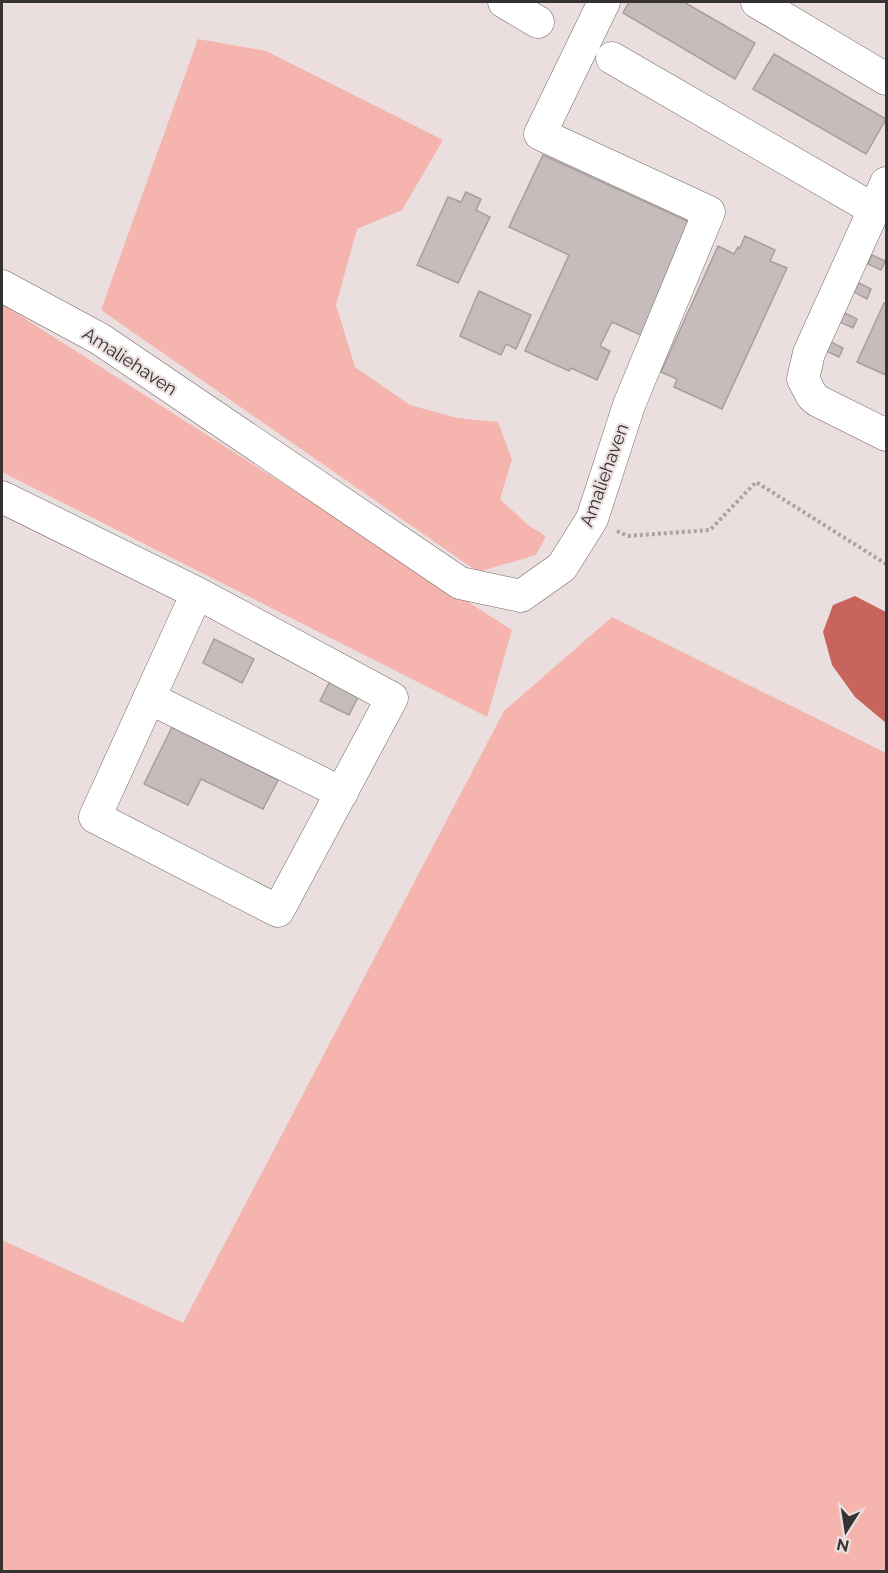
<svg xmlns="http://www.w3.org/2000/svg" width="888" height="1573" viewBox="0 0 888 1573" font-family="Raleway,sans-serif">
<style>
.green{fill:#f5b4ae}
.water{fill:#c8645e}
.building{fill:#c6bcbb;stroke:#a89e9d;stroke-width:1.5}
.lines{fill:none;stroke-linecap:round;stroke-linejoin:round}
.minor-casing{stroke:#716867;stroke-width:33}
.path{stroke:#aba3a2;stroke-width:4;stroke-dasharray:3 3;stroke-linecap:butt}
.minor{stroke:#fff;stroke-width:32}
.labels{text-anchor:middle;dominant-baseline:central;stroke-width:4.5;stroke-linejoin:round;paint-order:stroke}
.street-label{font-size:18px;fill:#363232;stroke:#eadfde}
</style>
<rect width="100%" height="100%" fill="#eadfde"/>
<g class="green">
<path d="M198,39L266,51L443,140L402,210L357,229L336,305L355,367L410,405L457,418L498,422L512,459L500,499L529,526L546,536L536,555L478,572L101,310Z"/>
<path d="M2,304L512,630L487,717L2,472Z"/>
<path d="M612,617L886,753V1571H2V1240L183,1323L504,711Z"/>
</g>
<path class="water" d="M855,596L886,612V723L855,697L832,665L823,632L833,605Z"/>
<g class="building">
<path d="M629,2H684L755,43L735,79L623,13Z"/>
<path d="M774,54L886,119L866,154L753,89Z"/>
<path d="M543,155L696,225L643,336L612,322L600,346L610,351L597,380L571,368L569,371L525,351L569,255L509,227Z"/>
<path d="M466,192L481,199L476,210L490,217L458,283L417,265L448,197L461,202Z"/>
<path d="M745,236L775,250L770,261L787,268L722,409L674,387L677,379L661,372L718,246L734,254L738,247L740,248Z"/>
<path d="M872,255L885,261L881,270L868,264Z"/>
<path d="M859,283L871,289L867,299L854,292Z"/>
<path d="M479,291L531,315L516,349L506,344L501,355L460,336Z"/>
<path d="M884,303L886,304V375L857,362Z"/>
<path d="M845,313L857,319L853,328L840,322Z"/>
<path d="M831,342L843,348L839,357L826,351Z"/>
<path d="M214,639L254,659L242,683L203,663Z"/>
<path d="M330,681L359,695L349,715L320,701Z"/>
<path d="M172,727L278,780L263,809L201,779L188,805L144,784Z"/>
</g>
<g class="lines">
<g class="minor-casing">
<g id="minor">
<path d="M504,2L538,22"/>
<path d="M757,2L886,79"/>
<path d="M612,58L873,209"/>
<path d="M886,183L809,353L803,379L812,396L818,401L886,435"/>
<path d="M2,286L100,339L460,583L521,596L562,567L592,519L629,405L709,212L540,134L604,2"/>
<path d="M2,497L197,593L392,698L278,911L95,817L197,593"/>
<path d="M149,698L342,793"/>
</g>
</g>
<path class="path" d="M617,531L628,536L710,530L756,482L886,564"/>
<use href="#minor" class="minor"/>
</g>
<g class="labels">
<g class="street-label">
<text transform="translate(130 361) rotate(33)">Amaliehaven</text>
<text transform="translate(604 475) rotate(-70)">Amaliehaven</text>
</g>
</g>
<rect width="888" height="1573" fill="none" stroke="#363232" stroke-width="6"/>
<g transform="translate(846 1531) rotate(192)" stroke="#eadfde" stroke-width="4.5" paint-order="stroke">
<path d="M0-4.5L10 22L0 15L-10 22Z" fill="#363232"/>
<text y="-9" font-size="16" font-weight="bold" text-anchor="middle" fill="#363232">N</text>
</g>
</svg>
